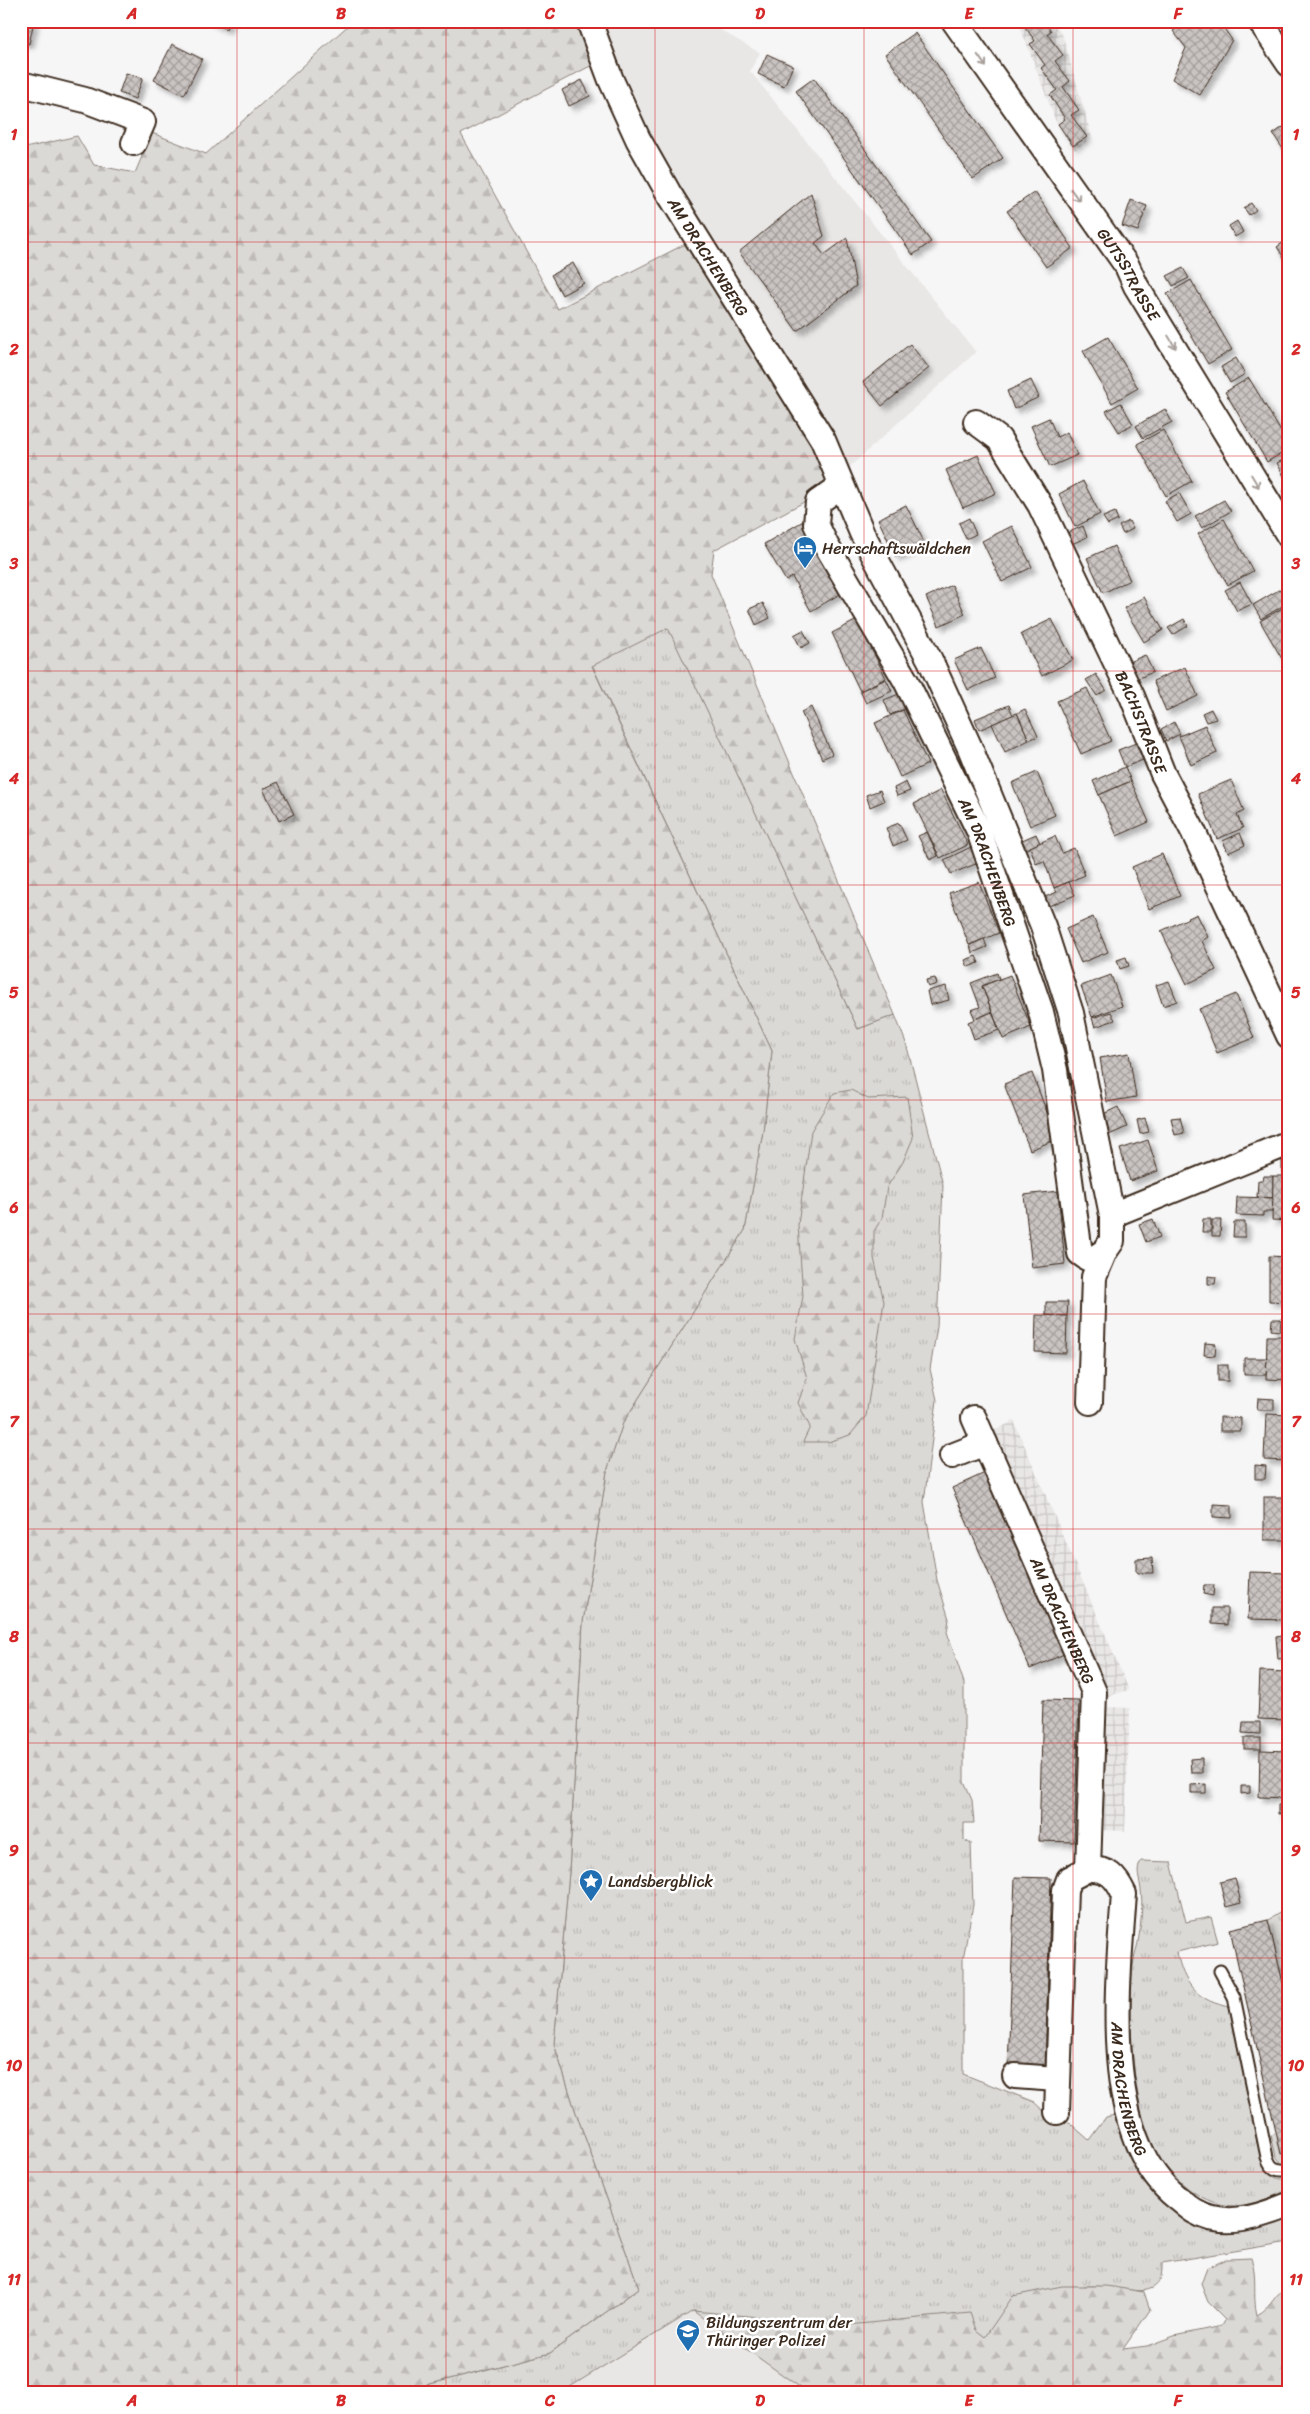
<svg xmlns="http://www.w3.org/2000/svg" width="1310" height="2414" viewBox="0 0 1310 2414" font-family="Sriracha,sans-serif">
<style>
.built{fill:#e9e7e6}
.industrial{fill:url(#industrial-grid)}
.grass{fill:url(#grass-tufts);stroke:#8b827a}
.forest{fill:url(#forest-firs);stroke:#8b827a}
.building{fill:url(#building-cross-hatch);stroke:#3b2a1e;filter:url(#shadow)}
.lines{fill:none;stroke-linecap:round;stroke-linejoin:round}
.lane-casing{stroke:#3b2a1e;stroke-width:15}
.street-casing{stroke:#3b2a1e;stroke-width:28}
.lane{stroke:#fff;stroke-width:11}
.street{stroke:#fff;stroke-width:24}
.oneway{stroke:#a79f9a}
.grid{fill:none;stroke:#d62828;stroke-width:1;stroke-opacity:0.55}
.labels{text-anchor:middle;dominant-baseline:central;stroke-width:5;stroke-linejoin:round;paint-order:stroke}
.street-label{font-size:16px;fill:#3b2a1e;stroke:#fff}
.poi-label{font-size:16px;fill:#3b2a1e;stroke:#fff;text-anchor:start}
.neatline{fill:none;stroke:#d62828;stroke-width:2}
.grid-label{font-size:16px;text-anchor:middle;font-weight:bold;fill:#d62828}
</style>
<defs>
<pattern id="industrial-grid" width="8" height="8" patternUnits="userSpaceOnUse" patternTransform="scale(1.25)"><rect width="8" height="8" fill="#e9e7e6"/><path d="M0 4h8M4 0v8" fill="none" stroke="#c9c6c5"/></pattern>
<pattern id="grass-tufts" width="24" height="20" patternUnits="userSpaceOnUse" patternTransform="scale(1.25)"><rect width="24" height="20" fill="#dbd9d6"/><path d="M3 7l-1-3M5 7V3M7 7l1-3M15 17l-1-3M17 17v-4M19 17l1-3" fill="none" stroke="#bdbab7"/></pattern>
<pattern id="forest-firs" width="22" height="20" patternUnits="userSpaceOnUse" patternTransform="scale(1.25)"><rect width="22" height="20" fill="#dbd9d6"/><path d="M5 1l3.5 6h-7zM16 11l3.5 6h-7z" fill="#bdbab7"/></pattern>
<pattern id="building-cross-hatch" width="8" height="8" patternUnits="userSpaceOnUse" patternTransform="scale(1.25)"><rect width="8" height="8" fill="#c9c3c1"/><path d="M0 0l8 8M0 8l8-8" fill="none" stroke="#a49f9c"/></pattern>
<filter id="shadow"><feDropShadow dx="4.5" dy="4.5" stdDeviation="2.5" flood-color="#0004"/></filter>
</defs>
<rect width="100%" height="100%" fill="#f7f6f6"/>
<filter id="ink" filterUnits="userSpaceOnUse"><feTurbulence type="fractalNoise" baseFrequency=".02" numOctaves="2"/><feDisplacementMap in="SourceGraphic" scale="10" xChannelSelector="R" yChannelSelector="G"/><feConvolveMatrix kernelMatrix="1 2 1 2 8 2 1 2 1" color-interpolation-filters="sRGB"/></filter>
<g filter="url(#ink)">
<g class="built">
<path d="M596,21H712L710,24L760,53L750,71L976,352L843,473L673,189Z"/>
<path d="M693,2311L808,2393H560Z"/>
</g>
<g class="industrial">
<path d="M1018,21H1053L1063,36L1092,138L1075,150L1056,122Z"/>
<path d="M1014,1421L1129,1690L1105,1697L991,1432Z"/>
<path d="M1106,1707L1130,1708L1125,1831L1101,1830Z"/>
</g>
<g class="grass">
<path d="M668,627L858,1029L895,1015L906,1043L943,1185L937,1327L930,1369L937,1400L924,1502L937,1580L949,1619L947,1632L964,1683V1782L972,1800L974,1823H964V1840L971,1843L973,1905L963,1959V2074L1034,2102L1050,2117H1063L1089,2140L1106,2117L1120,2114L1170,2205L1289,2215V2242L1162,2263C1164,2302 1132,2289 1107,2287C1099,2286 1091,2286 1083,2286L992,2367L693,2311L560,2393H395L550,2353L639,2288L575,2110L554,2044L569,1872L583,1622L607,1471L623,1423L745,1230L763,1131L772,1051L592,665Z"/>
<path d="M1141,1861L1171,1862L1186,1922L1211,1917L1218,1942L1177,1952C1183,1984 1198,2002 1231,2007L1267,2168C1272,2178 1278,2180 1289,2179V2190C1271,2197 1254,2205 1234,2206C1216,2206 1196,2196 1183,2184C1173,2175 1162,2165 1156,2153C1131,2104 1128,2019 1133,1966C1134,1956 1138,1946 1139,1936C1141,1922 1143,1905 1141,1890C1140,1879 1135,1872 1141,1861Z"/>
<path d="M1289,1907V2008L1268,1920Z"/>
<path d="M1277,2133L1289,2152V2165L1281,2163L1276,2156L1271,2135Z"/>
</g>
<g class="forest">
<path d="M353,21H582L596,63L461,134L558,309L693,240L815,442L832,487L714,550L711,574L895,1015L858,1029L668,628L592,666L772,1051L763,1131L745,1230L623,1423L607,1471L583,1622L569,1872L554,2044L575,2110L639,2288L550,2353L395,2393H21V149L77,136L94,165L135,173L152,133L206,154Z"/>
<path d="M851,1090L868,1099L907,1097L913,1138L903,1162L887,1187L882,1218L874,1231V1258L884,1302L866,1416L850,1435L828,1442H803L810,1427L798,1403L807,1378L795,1339L803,1296L798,1225L811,1131L834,1093Z"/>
<path d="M1251,2258C1258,2277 1252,2295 1257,2315C1274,2306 1273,2293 1289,2287V2393H808L693,2311L848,2325L970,2313L976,2330L985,2337L1013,2296L1062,2286H1106L1144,2292L1150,2310L1123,2349L1147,2346L1174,2336L1221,2326L1225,2319L1208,2302L1201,2284L1207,2268L1227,2259Z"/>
</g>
<g class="building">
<path d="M21,21H34L29,44L21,42Z"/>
<path d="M209,21H230L226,29Z"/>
<path d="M1021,21H1045L1051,31L1047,34L1063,55L1055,61L1070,81L1063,87L1079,110L1071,115L1087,137L1073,146L1058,124L1065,119L1050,95L1057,90L1041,68L1045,65L1030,44L1035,41Z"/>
<path d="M1187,21H1219L1232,40L1200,95L1172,79L1186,48L1173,31Z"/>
<path d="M915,33L1003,158L973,179L885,54Z"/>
<path d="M172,44L202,59L184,95L154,80Z"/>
<path d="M767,54L793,66L784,86L758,74Z"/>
<path d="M126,73L143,78L135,99L119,93Z"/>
<path d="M814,78L931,242L913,255L796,91Z"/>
<path d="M582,80L590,96L569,106L562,90Z"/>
<path d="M1289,123V158L1273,134Z"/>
<path d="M1035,192L1073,248L1046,267L1007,211Z"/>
<path d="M811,193L824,236L815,243L824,255L847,238L856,286L797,331L739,252Z"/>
<path d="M1131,200L1147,206L1138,231L1122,226Z"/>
<path d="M1251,203L1256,210L1249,215L1244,208Z"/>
<path d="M1237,221L1243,232L1235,237L1229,226Z"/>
<path d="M1284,242L1289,249V266L1277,247Z"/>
<path d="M573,263L584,283L562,295L551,275Z"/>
<path d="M1183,268L1189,278L1173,286L1167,276Z"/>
<path d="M1191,280L1232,350L1208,364L1167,294Z"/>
<path d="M1108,337L1138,388L1112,403L1083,351Z"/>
<path d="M910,344L929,368L882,406L863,382Z"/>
<path d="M1236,358L1245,374L1230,383L1221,367Z"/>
<path d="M1249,378L1289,445V449L1267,462L1225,392Z"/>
<path d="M1031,380L1039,397L1014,409L1007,391Z"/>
<path d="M1121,403L1133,424L1119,432L1106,411Z"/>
<path d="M1165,409L1172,422L1143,438L1136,426Z"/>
<path d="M1049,418L1057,437L1067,432L1077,455L1050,467L1031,426Z"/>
<path d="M1163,430L1192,481L1166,496L1137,444Z"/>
<path d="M978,455L996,493L963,508L946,470Z"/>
<path d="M1289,457V479L1286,480L1277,463Z"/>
<path d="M1083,481L1100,514L1075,527L1059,494Z"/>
<path d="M1289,487V502L1282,491Z"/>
<path d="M1179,493L1191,514L1177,522L1165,501Z"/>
<path d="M1224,500L1231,511L1202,528L1195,516Z"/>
<path d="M906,505L925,544L896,557L878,519Z"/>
<path d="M1115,512L1118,520L1108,525L1103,517Z"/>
<path d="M969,518L976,534L966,539L959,523Z"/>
<path d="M1224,519L1253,571L1228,585L1198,534Z"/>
<path d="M805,520L820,547L815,550L840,594L811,611L792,577L786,581L764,544Z"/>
<path d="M1129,521L1133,529L1123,534L1119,526Z"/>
<path d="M1012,526L1032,567L1002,582L982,541Z"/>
<path d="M1083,526L1087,537L1072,544L1067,533Z"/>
<path d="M1114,546L1130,580L1103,593L1087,558Z"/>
<path d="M1240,582L1252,604L1237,611L1225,590Z"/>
<path d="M952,585L965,614L939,626L926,597Z"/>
<path d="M1282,588L1289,602L1261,619L1253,605Z"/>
<path d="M1144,597L1163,630L1144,642L1124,608Z"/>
<path d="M763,603L770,618L756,625L749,609Z"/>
<path d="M1286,606L1289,611V671L1260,621Z"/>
<path d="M1052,619L1073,660L1042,676L1021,634Z"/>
<path d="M1184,619L1188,626L1173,635L1168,628Z"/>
<path d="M857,620L886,678L860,691L832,633Z"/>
<path d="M803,630L810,643L801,648L794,635Z"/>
<path d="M981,648L995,678L968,690L954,660Z"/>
<path d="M1145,655L1153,672L1137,679L1129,662Z"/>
<path d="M1185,667L1198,696L1166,711L1153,681Z"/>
<path d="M1096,674L1106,690L1097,696L1086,680Z"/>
<path d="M886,679L892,691L866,703L860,691Z"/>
<path d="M1087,688L1111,741L1081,754L1057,701Z"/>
<path d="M901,693L907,708L890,715L884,700Z"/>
<path d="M1009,705L1013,715L979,730L975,719Z"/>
<path d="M811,707L832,754L822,759L801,712Z"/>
<path d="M1025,709L1038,736L1029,740L1017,713Z"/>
<path d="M1211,709L1216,719L1206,722L1202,713Z"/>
<path d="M903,710L928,764L900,777L875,723Z"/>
<path d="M1017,713L1029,740L1005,752L992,724Z"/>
<path d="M1174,722L1180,734L1166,741L1161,729Z"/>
<path d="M1205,725L1217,753L1191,765L1179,736Z"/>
<path d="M1136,743L1143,760L1125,767L1118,750Z"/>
<path d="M1125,767L1131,781L1099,795L1093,781Z"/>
<path d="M1037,772L1055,815L1030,826L1012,783Z"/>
<path d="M1231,780L1244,811L1237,815L1243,828L1217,839L1198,794Z"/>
<path d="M1131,781L1149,822L1117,836L1099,795Z"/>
<path d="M278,782L294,814L279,821L263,789Z"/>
<path d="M906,782L910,791L897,796L894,788Z"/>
<path d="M880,790L884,801L870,807L866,795Z"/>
<path d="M941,790L968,845L940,858L914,804Z"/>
<path d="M899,823L907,840L893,846L886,828Z"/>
<path d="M927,832L938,856L930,860L918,836Z"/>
<path d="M1240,833L1245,845L1228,853L1223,841Z"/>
<path d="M1036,834L1040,843L1024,850L1020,841Z"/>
<path d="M1055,836L1062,853L1074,848L1085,875L1054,888L1044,861L1036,864L1030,847Z"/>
<path d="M971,847L978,863L951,874L944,860Z"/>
<path d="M1162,854L1180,896L1149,909L1132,867Z"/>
<path d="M979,882L999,933L969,945L949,893Z"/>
<path d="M1069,882L1075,895L1049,906L1045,897L1057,892L1054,888Z"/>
<path d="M1197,914L1208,937L1202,941L1216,970L1187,984L1161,931Z"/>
<path d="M1093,917L1108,952L1081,963L1066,929Z"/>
<path d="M984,939L987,947L972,953L970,945Z"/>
<path d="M976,956L979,963L968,967L965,960Z"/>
<path d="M1126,957L1129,966L1120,969L1117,960Z"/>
<path d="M997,973L999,979L982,986L992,1012L975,1019L971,1010L980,1007L971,983Z"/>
<path d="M1010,975L1031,1027L1003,1039L982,986Z"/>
<path d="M1111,975L1122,1006L1092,1017L1081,986Z"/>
<path d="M935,978L937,984L928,987L926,980Z"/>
<path d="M1169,981L1177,1001L1163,1006L1156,985Z"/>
<path d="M946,986L949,1000L930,1005L927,991Z"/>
<path d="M1236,994L1254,1038L1217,1053L1199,1009Z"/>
<path d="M992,1012L999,1030L974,1039L968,1022Z"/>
<path d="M1111,1012L1115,1020L1095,1027L1092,1018Z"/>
<path d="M1129,1053L1136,1097L1107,1102L1100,1058Z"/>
<path d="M1032,1073L1057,1139L1030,1150L1004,1084Z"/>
<path d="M1118,1107L1127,1127L1109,1135L1103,1114Z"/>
<path d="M1180,1117L1184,1133L1175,1135L1171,1118Z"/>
<path d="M1145,1118L1149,1132L1140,1134L1137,1120Z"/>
<path d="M1148,1140L1158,1171L1130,1181L1120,1149Z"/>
<rect x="1282" y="1160" width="7" height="14"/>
<path d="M1264,1176H1273V1198L1257,1197L1258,1181H1263Z"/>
<path d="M1273,1176H1289V1221L1272,1220Z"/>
<path d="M1058,1191L1065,1264L1032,1268L1024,1195Z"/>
<path d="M1237,1197L1273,1198L1272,1212H1263V1216L1236,1215Z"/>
<path d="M1153,1219L1160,1237L1146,1242L1139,1224Z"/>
<path d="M1203,1219H1211V1232H1202Z"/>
<path d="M1212,1220H1221L1220,1236H1212Z"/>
<path d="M1234,1222H1245V1237H1233Z"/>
<path d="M1269,1256L1289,1257V1302L1269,1301Z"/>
<path d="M1208,1276L1216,1277L1215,1284H1208Z"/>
<path d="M1046,1302H1068L1067,1316L1046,1315Z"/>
<path d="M1036,1315L1067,1316L1066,1353L1035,1352Z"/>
<path d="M1272,1319H1281L1280,1331L1271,1330Z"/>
<path d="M1267,1336H1289V1380L1266,1379Z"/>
<path d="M1205,1343L1216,1344L1215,1356L1204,1355Z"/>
<path d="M1244,1358H1267L1266,1375H1244Z"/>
<rect x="1218" y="1365" width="10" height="16"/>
<path d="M1258,1398L1274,1399V1410H1257Z"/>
<path d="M1266,1414L1289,1415V1461L1264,1460Z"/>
<path d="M1220,1417L1241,1418V1431H1220Z"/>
<path d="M1255,1465L1266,1466L1265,1479H1255Z"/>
<path d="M985,1473L1064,1654L1030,1669L952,1488Z"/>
<rect x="1264" y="1497" width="25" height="43"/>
<path d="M1213,1504L1232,1505V1518L1213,1517Z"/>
<path d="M1152,1558L1153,1573H1136V1559Z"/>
<path d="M1250,1572L1288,1573L1286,1620L1248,1619Z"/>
<path d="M1204,1585H1214L1213,1596L1203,1594Z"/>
<path d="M1212,1608H1227V1625L1212,1624Z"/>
<path d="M1289,1635V1658L1278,1659L1276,1637Z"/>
<path d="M1260,1671L1289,1672L1287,1720L1258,1719Z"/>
<path d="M1043,1700L1079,1701L1074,1842L1039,1841Z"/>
<path d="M1243,1722H1260V1734L1242,1733Z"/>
<rect x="1244" y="1738" width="17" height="11"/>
<path d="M1260,1750L1289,1751V1798L1259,1797Z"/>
<path d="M1202,1758V1773H1191L1190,1759Z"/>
<path d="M1206,1784V1793H1191V1785Z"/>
<path d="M1241,1786H1250V1793L1241,1794Z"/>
<path d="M1289,1804V1813L1278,1814V1805Z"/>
<path d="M1015,1877L1051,1878L1045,2070L1008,2069Z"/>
<path d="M1235,1878L1241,1903L1226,1907L1220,1882Z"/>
<path d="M1268,1920L1289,2008V2152L1281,2154L1230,1929Z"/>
</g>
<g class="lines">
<g class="lane-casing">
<path id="lane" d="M1220,1971L1234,1997L1267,2157C1271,2169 1276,2171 1289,2170"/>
</g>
<g class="street-casing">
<g id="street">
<path id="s1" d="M589,21L611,80L638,139L668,192L823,440L862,533L930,660L970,748L1043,926L1071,1013L1112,1215L1289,1143"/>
<path id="s2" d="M954,21L1127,266L1136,286L1289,536"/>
<path d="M1260,21L1289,64"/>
<path d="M21,84L85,100L143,122L134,143"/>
<path id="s3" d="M976,422L999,439L1040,505L1132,696L1163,774L1193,831L1289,1036"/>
<path id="s4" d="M841,486L818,502L816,524L826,545L906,681L979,831L1041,1012L1055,1070L1080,1253L1087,1258L1096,1257L1105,1251"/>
<path d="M1090,1402L1094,1277L1105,1251L1112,1241V1215"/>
<path id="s5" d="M974,1418L1094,1692L1088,1869C1108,1868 1116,1877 1124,1894C1118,1983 1099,2134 1176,2197C1182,2201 1187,2207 1194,2211C1224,2229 1259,2217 1289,2205"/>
<path d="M952,1456L985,1443"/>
<path d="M1015,2076L1057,2079"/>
<path d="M1057,2112L1065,1890L1069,1879L1088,1869"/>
</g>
</g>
<use href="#lane" class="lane"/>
<use href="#street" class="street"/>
</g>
<defs><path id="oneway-shaft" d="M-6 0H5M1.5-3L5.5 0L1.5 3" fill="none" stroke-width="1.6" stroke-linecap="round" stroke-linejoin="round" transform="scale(1.25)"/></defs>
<g class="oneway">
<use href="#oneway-shaft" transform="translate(982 61) rotate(55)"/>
<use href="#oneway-shaft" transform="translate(1075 195) rotate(54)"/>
<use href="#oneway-shaft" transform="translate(1172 342) rotate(59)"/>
<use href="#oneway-shaft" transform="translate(1255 481) rotate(59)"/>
</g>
</g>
<path class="grid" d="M237,21V2393M446,21V2393M655,21V2393M864,21V2393M1073,21V2393M21,242H1289M21,456H1289M21,671H1289M21,885H1289M21,1100H1289M21,1314H1289M21,1529H1289M21,1743H1289M21,1958H1289M21,2172H1289"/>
<defs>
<g id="hotel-pin" transform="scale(1.25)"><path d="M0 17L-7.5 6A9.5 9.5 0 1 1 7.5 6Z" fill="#1f6fb2" stroke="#fff"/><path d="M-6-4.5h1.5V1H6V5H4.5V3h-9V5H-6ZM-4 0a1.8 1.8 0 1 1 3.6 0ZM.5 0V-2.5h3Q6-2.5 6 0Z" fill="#fff"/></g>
<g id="sight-pin" transform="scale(1.25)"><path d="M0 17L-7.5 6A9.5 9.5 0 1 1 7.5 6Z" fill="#1f6fb2" stroke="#fff"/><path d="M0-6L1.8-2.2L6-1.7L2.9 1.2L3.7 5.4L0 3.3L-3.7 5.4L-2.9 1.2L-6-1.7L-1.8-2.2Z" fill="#fff"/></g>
<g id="school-pin" transform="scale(1.25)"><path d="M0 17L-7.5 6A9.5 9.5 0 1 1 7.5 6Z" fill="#1f6fb2" stroke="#fff"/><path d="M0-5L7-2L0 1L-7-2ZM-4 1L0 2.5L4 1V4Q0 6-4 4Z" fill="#fff"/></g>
</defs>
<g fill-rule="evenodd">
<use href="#hotel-pin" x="805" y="548"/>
<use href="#sight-pin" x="591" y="1881"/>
<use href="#school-pin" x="688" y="2331"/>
</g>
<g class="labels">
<g class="street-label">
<text stroke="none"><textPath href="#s1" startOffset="265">AM DRACHENBERG</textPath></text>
<text stroke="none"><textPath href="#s2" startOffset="308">GUTSSTRASSE</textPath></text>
<text stroke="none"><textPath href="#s3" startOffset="346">BACHSTRASSE</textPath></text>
<text stroke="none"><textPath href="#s4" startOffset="430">AM DRACHENBERG</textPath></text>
<text stroke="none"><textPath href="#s5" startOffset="221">AM DRACHENBERG</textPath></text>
<text stroke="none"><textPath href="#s5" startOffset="720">AM DRACHENBERG</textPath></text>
</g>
<g class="poi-label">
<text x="822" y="548">Herrschaftswäldchen</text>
<text x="608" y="1881">Landsbergblick</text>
<text x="706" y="2322">Bildungszentrum der<tspan x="706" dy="18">Thüringer Polizei</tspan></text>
</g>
</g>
<rect width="1310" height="2414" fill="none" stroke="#fff" stroke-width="55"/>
<rect x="28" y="28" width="1254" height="2358" class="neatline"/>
<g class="grid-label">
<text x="132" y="19">A</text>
<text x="341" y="19">B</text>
<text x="550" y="19">C</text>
<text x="760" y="19">D</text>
<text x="969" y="19">E</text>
<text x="1178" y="19">F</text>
<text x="14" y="140">1</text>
<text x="1296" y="140">1</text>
<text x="14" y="355">2</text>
<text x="1296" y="355">2</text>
<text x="14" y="569">3</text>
<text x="1296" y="569">3</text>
<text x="14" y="784">4</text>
<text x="1296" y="784">4</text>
<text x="14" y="998">5</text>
<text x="1296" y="998">5</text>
<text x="14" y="1213">6</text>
<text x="1296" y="1213">6</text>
<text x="14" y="1427">7</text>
<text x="1296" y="1427">7</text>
<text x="14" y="1642">8</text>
<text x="1296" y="1642">8</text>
<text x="14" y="1856">9</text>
<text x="1296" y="1856">9</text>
<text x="14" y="2071">10</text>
<text x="1296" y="2071">10</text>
<text x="14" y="2285">11</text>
<text x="1296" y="2285">11</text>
<text x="132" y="2406">A</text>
<text x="341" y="2406">B</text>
<text x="550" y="2406">C</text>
<text x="760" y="2406">D</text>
<text x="969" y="2406">E</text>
<text x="1178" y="2406">F</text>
</g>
</svg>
